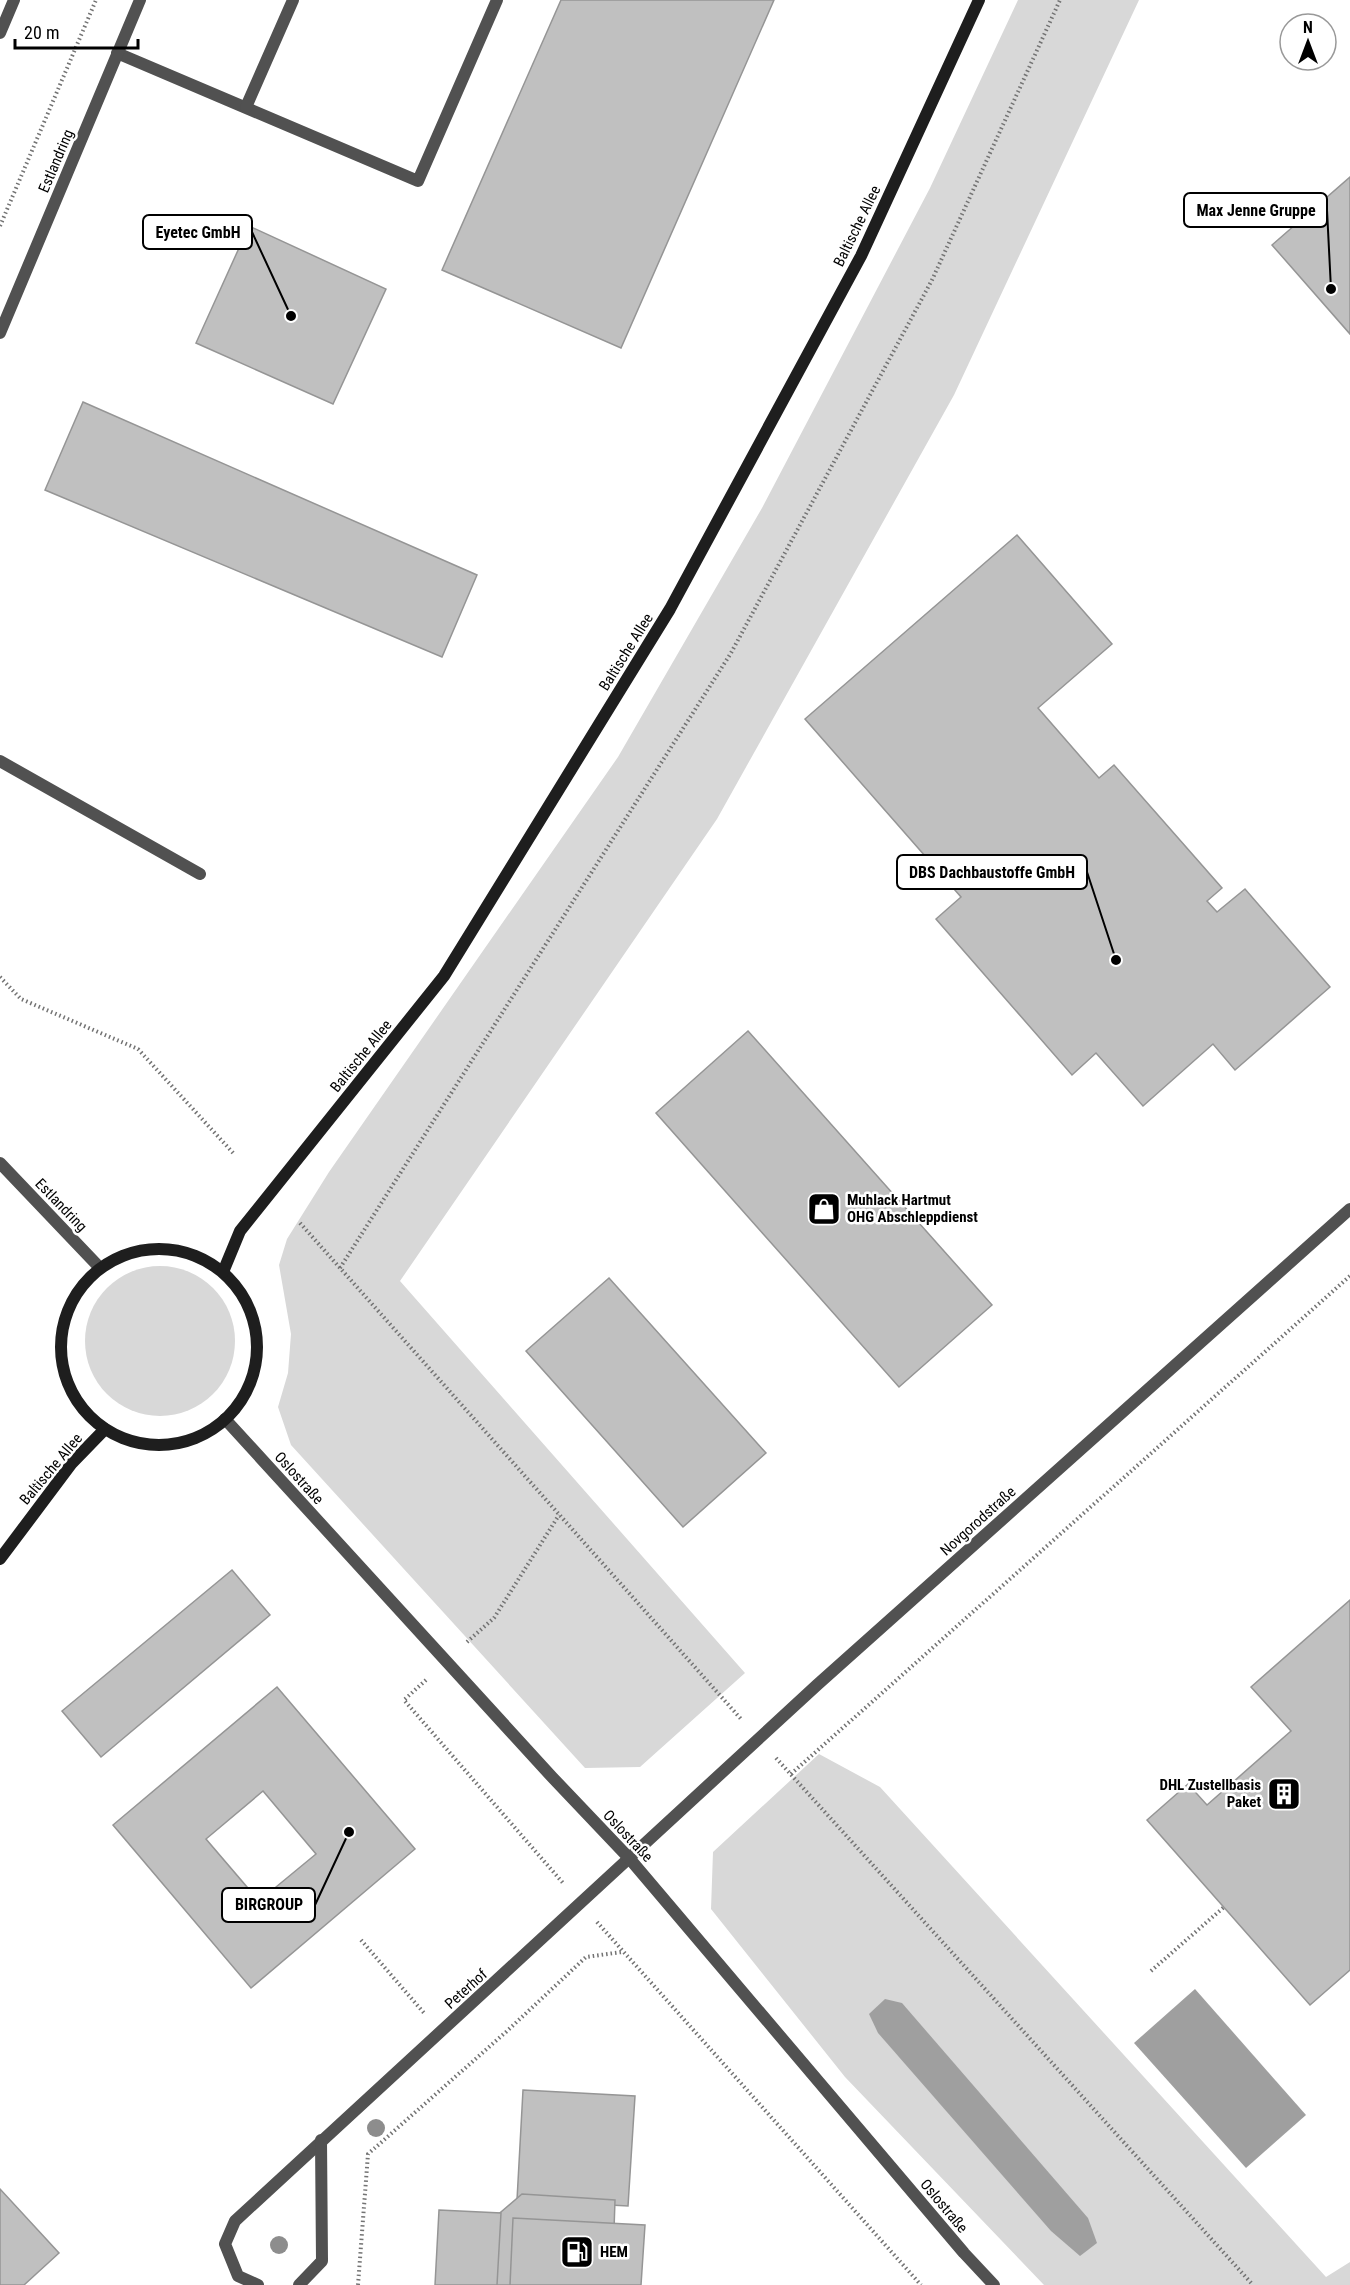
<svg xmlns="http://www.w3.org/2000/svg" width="1350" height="2285" viewBox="0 0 1350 2285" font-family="'Roboto Condensed',sans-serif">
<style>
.green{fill:#d8d8d8}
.water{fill:#9f9f9f}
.building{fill:#c0c0c0;stroke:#959595;stroke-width:1.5;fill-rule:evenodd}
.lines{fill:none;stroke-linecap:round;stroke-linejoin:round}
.path{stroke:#737373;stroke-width:4;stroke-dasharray:1.5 3;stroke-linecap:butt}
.service{stroke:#515151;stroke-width:12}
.minor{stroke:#515151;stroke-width:12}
.tertiary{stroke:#515151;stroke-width:12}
.secondary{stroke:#1e1e1e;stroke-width:12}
.tree{fill:#8d8d8d}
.labels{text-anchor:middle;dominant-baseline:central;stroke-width:5;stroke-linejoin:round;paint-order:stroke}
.street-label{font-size:15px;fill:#000;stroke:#fff}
.poi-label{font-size:15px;font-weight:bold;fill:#000;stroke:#fff;text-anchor:start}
.leader{fill:none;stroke:#000;stroke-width:2}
.callout-dot{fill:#000;stroke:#fff;stroke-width:2}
.callout{fill:#fff;stroke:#000;stroke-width:2}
.callout-label{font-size:16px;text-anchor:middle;font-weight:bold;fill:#000}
</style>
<rect width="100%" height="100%" fill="#fff"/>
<g class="green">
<path d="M1018,0H1139L954,395L717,819L400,1281L745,1673L640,1767L585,1768L291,1445L278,1407L288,1373L291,1334L279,1265L287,1239L329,1172L618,757L762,508L930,188Z"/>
<circle cx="160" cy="1341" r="75"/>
<path d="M819,1754L880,1787L1326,2277L1350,2262V2285H1044L845,2077L711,1909L713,1852Z"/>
</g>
<g class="water">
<path d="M1195,1989L1306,2115L1246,2168L1134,2043Z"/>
<path d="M885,1999L902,2003L1088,2218L1097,2243L1080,2256L1051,2231L878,2033L869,2014Z"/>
</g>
<g class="building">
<path d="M561,0H774L621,348L442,270Z"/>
<path d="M1350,177V334L1272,245Z"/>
<path d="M249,226L386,289L333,404L196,343Z"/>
<path d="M83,402L477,575L442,657L45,490Z"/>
<path d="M1017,535L1112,644L1038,708L1099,778L1114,765L1222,888L1207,901L1217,912L1245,889L1330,987L1235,1070L1213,1044L1143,1106L1096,1053L1072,1075L936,919L961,897L805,719Z"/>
<path d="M748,1031L992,1305L899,1387L656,1113Z"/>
<path d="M609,1278L766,1453L683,1527L526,1351Z"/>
<path d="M232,1570L270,1615L101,1757L62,1711Z"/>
<path d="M1350,1600V1970L1310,2005L1147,1820L1188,1784L1207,1805L1291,1731L1251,1687Z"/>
<path d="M277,1687L415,1849L251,1988L113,1825ZM263,1791L316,1854L259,1901L206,1839Z"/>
<path d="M523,2090L635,2096L628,2206L517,2200Z"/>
<path d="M0,2189L59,2253L24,2285H0Z"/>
<path d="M522,2194L615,2200L614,2230L521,2225L518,2285H491L495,2217Z"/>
<path d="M439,2210L501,2213L497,2285H435Z"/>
<path d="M513,2218L645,2225L641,2285H510Z"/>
</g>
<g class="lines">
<g class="path">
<path d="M0,226L96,0"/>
<path d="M0,977L21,999L138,1049L235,1155"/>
<path d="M300,1223L741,1719"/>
<path d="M340,1268L731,653L932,280L1060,0"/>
<path d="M467,1642L494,1618L559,1515"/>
<path d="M426,1680L404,1700L563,1883"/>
<path d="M776,1758L1253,2285"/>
<path d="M791,1774L1350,1276"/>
<path d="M597,1922L921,2285"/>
<path d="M361,1940L424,2013"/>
<path d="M1151,1971L1224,1907"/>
<path d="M358,2285L368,2154L506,2032L586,1957L622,1952"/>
</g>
<g class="service">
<path d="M0,33L14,0"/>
<path d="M117,53L418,181L497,0"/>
<path d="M246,107L293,0"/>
<path d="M0,761L200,874"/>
</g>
<g class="minor">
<path d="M0,333L140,0"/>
<path d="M0,1163L100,1268"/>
<path d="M258,2285L238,2276L225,2244L235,2221L817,1685L1350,1209"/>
<path d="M299,2285L322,2261L321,2140"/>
</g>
<path class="tertiary" d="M225,1419L552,1777L629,1858L964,2253L994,2285"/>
<g class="secondary">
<circle cx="159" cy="1347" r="98"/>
<path d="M223,1272L240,1231L444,976L670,609L861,256L979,0"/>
<path d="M0,1559L72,1463L105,1429"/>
</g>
</g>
<g class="tree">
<circle cx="376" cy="2128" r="9"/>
<circle cx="279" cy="2245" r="9"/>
</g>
<defs>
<g id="shop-square" transform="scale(1.725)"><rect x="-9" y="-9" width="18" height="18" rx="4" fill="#000" stroke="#fff"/><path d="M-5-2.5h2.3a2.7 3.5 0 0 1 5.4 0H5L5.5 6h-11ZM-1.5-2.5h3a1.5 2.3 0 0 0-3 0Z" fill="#fff"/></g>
<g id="building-square" transform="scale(1.725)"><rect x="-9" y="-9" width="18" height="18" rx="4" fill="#000" stroke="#fff"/><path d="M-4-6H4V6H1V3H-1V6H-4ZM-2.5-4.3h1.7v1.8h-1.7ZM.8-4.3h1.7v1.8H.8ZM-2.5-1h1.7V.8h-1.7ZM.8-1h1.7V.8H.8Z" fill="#fff"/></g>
<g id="fuel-square" transform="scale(1.725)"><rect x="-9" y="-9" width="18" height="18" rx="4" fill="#000" stroke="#fff"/><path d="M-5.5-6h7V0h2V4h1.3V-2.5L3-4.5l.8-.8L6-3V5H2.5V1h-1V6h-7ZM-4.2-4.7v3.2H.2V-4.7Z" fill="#fff"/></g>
</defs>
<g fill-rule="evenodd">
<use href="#shop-square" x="824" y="1209"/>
<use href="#building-square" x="1284" y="1794"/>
<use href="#fuel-square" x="577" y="2252"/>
</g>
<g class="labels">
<g class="street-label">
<text transform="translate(56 161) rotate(-67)">Estlandring</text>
<text transform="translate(857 226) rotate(-64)">Baltische Allee</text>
<text transform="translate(626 652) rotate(-58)">Baltische Allee</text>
<text transform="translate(361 1056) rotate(-51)">Baltische Allee</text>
<text transform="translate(61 1205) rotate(46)">Estlandring</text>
<text transform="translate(51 1469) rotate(-50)">Baltische Allee</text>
<text transform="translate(299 1478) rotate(48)">Oslostraße</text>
<text transform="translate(978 1521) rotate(-42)">Novgorodstraße</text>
<text transform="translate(628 1836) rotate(47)">Oslostraße</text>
<text transform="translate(466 1989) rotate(-42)">Peterhof</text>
<text transform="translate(944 2206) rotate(50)">Oslostraße</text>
</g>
<g class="poi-label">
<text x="847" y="1200">Muhlack Hartmut<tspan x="847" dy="17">OHG Abschleppdienst</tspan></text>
<text x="1261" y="1785" text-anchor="end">DHL Zustellbasis<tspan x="1261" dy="17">Paket</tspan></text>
<text x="600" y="2252">HEM</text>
</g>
</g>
<path class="leader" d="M1331 289L1327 210M291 316L252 232M1116 960L1087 872M349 1832L315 1905"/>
<g class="callout-dot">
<circle cx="1331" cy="289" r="6"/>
<circle cx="291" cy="316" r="6"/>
<circle cx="1116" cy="960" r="6"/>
<circle cx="349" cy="1832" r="6"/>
</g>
<g class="callout">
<rect x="1184" y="193" width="143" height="34" rx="6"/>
<rect x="143" y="215" width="109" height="34" rx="6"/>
<rect x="897" y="855" width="190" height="34" rx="6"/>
<rect x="222" y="1888" width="93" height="34" rx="6"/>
</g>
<g class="callout-label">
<text x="1256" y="216">Max Jenne Gruppe</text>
<text x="198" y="238">Eyetec GmbH</text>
<text x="992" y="878">DBS Dachbaustoffe GmbH</text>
<text x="269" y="1910">BIRGROUP</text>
</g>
<g transform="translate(1308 42)"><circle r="28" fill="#ffffff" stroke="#999999" stroke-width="1.5"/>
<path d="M0-4.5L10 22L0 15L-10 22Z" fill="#000000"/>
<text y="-9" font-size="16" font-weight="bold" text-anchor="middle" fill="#000000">N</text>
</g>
<path d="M15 39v9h123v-9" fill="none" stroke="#000000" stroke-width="3"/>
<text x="24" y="39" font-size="18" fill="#000000" stroke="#ffffff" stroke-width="4.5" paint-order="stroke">20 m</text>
</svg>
